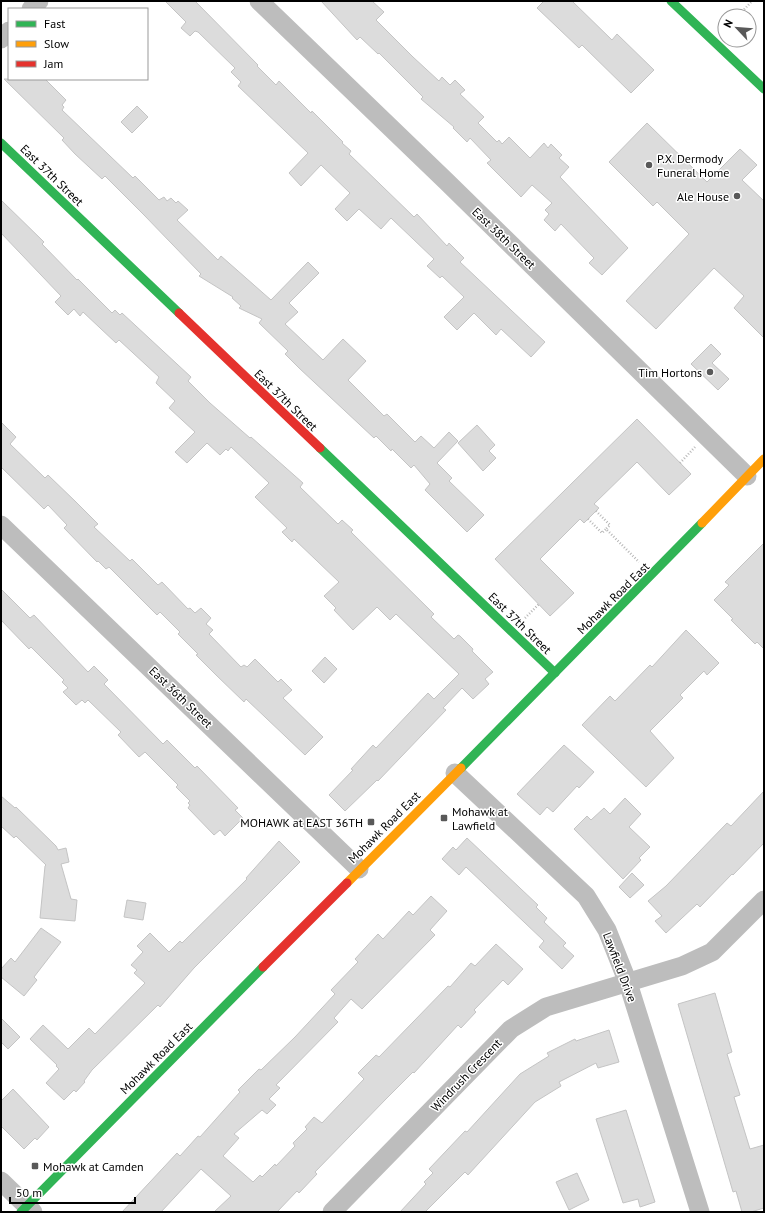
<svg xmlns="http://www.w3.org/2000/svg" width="765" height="1213" viewBox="0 0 765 1213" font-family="'PT Sans',sans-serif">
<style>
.building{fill:#dcdcdc;stroke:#c4c4c4}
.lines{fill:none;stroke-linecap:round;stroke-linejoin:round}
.path{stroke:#b8b8b8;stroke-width:2.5;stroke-dasharray:1 2;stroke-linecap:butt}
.street{stroke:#bdbdbd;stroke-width:19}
.fast{stroke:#30b455;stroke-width:9}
.slow{stroke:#ff9f0a;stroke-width:9}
.jam{stroke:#e5322d;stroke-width:9}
.poi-dot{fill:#595959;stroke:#fff;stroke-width:1.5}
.labels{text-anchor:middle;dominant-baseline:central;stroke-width:3;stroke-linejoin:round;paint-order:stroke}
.poi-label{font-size:12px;fill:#000;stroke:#fff;text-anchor:start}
.street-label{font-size:12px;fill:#000;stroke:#fff}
</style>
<rect width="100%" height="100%" fill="#fff"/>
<g class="building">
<path d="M165,1H195L258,65L257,66L276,85L279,81L311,113L312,111L343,142L342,143L351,151L349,154L414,217L417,214L447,246L449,243L464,258L460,262L545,342L531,357L501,329L496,335L474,313L457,330L444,317L464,297L442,276L440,278L427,266L434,259L391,218L381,229L359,209L347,221L335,209L350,193L321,165L301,186L289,173L308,153L238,86L241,82L231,72L235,68L198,32L195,31L190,36L181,28L186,22Z"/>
<path d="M321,1H372L384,12L376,20L413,57L439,81L442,77L450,85L455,80L465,90L460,94L484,117L478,123L497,142L499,140L502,144L509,137L530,158L544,143L548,148L551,144L562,155L559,158L569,167L560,177L628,248L602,275L589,263L594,258L561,224L555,231L544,220L549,214L545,210L552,203L532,185L521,197L487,163L491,160L470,138L467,142L453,128L454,127L421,99L423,97L379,53L378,54L360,37L357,40Z"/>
<path d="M544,1H572L612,40L617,34L654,70L631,93L582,45L579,48L537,8Z"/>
<path d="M4,79H45L66,100L62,105L64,107L62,110L133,178L135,176L159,200L164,197L167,201L171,198L176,203L178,201L188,210L177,220L218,260L221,256L271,300L308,262L319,273L289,303L298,312L285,324L323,360L343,339L366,361L348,380L384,416L387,414L415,442L421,436L434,448L449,432L458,441L437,463L452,478L449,481L484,515L467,532L425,490L430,484L414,465L411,468L392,449L391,451L376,436L374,438L299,368L285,354L288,351L259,323L262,319L239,308L241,306L232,298L233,297L199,276L201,274L144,215L105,176L102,179L75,154L62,140L64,138Z"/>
<path d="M137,106L148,117L132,133L121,122Z"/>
<path d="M647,123L707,182L740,149L757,165L742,180L764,201V338L734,308L744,296L714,268L656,329L626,301L689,234L657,202L653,206L609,162Z"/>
<path d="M1,200L44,242L42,244L77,280L78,279L112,313L115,310L120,315L122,313L191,377L188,381L210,403L250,438L251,437L303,483L300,487L338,524L342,520L353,530L351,532L434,614L431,617L454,639L458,635L460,636L473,649L472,651L493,672L485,679L489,684L473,699L462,688L443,708L446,710L423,734L378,781L377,780L345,811L329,795L353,770L351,769L373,745L376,748L428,693L434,699L459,674L396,614L390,620L377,607L353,630L334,610L336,608L324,596L339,582L294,539L292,542L282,532L287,528L255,497L269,483L231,447L228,451L226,449L220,455L207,443L187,463L175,452L195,432L169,408L175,401L156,383L159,377L119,340L116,343L83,312L80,316L74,309L68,315L55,302L61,296L1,233Z"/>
<path d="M711,344L721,354L712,363L729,379L718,390L691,364Z"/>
<path d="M637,419L691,474L669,495L637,462L594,504L599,508L584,523L580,519L540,559L574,593L550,616L495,559Z"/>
<path d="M1,422L16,437L10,444L45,478L48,475L76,502L98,524L94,527L130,561L132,559L158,585L162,582L188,609L190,608L195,613L201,608L211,618L206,624L213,630L209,634L241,667L244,665L247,667L255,659L278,682L281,679L292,690L283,698L323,737L305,755L246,699L244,702L216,675L196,655L198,654L178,634L180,632L160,612L157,615L109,567L106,569L98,561L97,562L64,528L67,525L48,505L44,509L1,467Z"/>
<path d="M477,425L495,445L489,451L496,458L483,471L458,443Z"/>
<path d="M764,543V649L757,642L755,644L731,620L733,619L714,600L729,585L725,582Z"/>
<path d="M1,589L30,618L34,615L88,672L94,666L108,680L104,684L163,744L167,740L195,768L197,766L238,808L235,810L243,818L225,836L220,830L214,835L188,808L190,805L188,803L190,801L176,787L178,785L145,752L139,757L118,735L121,732L88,700L85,703L82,700L76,705L63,692L68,688L62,682L64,680L31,647L29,649L1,620Z"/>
<path d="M686,630L719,663L707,675L704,671L680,695L683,698L650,731L674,758L646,787L582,725L610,696L615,701L650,665L652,667Z"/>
<path d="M325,657L337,669L324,683L312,671Z"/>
<path d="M564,745L594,772L579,788L577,786L553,812L547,807L540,815L517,794Z"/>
<path d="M764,791V843L733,875L732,874L700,907L697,904L666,933L655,921L662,916L648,901L666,886L727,823L731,826Z"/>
<path d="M1,796L15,808L16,807L56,846L58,850L66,848L69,862L61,864L71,899L77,900L75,921L40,918L45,866L46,865L16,836L14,838L1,826Z"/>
<path d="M625,798L641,814L629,827L650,847L639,858L641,860L623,879L574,829L587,816L591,820L604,808L610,814Z"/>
<path d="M467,838L538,905L536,907L547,918L544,922L566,943L563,946L574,956L562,969L539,947L544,941L466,867L459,875L442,859L453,847L456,850Z"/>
<path d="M279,841L300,862L194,968L160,1007L158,1005L92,1070L84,1081L85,1082L76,1092L74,1090L64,1100L46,1083L59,1069L56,1066L57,1065L30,1039L43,1025L68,1049L89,1028L95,1034L145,983L134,973L137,970L131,965L143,952L137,946L150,933L169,952L180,941L182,943L247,879L246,878Z"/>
<path d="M632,873L644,885L630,898L619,887Z"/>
<path d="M431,896L447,911L430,930L435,935L362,1009L351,999L334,1018L338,1022L276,1085L280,1088L269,1099L276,1105L267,1114L262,1110L234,1134L239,1138L223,1156L253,1182L260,1175L262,1177L275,1164L276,1166L295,1146L293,1143L307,1129L305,1127L314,1117L322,1123L364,1079L358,1073L376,1055L379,1057L448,986L450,987L471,963L475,966L496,944L523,969L508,985L503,980L474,1010L476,1012L461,1028L458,1025L414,1073L413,1072L386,1099L315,1172L317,1174L299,1193L297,1191L277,1212H214L231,1196L201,1169L161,1212H122L177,1153L180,1156L198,1136L200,1137L240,1092L238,1090L259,1069L261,1070L295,1037L335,994L331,990L358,962L355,959L378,934L383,939L409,911L413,915Z"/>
<path d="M127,900L146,903L143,920L124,917Z"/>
<path d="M41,928L61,942L34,977L37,980L24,996L1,977V969L11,958L15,962Z"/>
<path d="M715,993L732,1052L727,1054L740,1095L734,1097L750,1149L764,1145V1208L751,1212H742L736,1191L733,1192L678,1004Z"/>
<path d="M1,1018L20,1037L8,1049L1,1042Z"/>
<path d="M609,1030L619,1062L598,1068L596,1063L559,1082L561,1086L535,1102L468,1175L465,1172L425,1212H400L426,1184L424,1182L433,1173L429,1169L465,1131L467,1132L520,1074L549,1056L547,1053L575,1039L576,1041Z"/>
<path d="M13,1089L49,1127L37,1140L35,1138L24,1149L1,1126V1101Z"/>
<path d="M626,1110L655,1202L640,1207L638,1199L623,1203L596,1119Z"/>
<path d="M577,1173L589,1200L569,1210L556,1182Z"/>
</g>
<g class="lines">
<g class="path">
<path d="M738,16L752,1"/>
<path d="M680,463L695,447"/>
<path d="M596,511L610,525L606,529"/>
<path d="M588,519L602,533L606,529L639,562"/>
<path d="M525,618L539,604"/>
</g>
<g class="street">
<path d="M259,1L447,182L747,476"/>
<path d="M31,9L39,1"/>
<path d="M1,39L9,31"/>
<path d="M1,525L359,869"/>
<path d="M455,773L586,896L607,930L628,983L700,1212"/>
<path d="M1,1181L33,1212"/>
<path d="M332,1212L511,1029L546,1007L682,966L712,952L764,900"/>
</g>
<g class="fast">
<path d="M671,1L764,89"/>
<path d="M1,143L179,313"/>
<path d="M320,448L555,673"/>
<path d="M461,768L702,523"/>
<path d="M21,1212L263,967"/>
</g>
<g class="slow">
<path d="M702,523L764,459"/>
<path d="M347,883L461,768"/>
</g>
<g class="jam">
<path d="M179,313L320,448"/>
<path d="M263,967L347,883"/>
</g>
</g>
<g class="poi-dot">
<circle cx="649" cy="165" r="4"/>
<circle cx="737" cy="196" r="4"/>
<circle cx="710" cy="372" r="4"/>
<rect x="440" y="814" width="8" height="8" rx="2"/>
<rect x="367" y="818" width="8" height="8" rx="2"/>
<rect x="31" y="1162" width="8" height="8" rx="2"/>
</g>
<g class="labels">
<g class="poi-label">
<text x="657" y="158">P.X. Dermody<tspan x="657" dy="14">Funeral Home</tspan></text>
<text x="729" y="196" text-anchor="end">Ale House</text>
<text x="702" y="372" text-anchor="end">Tim Hortons</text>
<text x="452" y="811">Mohawk at<tspan x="452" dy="14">Lawfield</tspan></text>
<text x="363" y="822" text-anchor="end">MOHAWK at EAST 36TH</text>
<text x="43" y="1166">Mohawk at Camden</text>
</g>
<g class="street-label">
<text transform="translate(52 175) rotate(44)">East 37th Street</text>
<text transform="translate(504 238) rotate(44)">East 38th Street</text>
<text transform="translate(286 400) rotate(44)">East 37th Street</text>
<text transform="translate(613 598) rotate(-45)">Mohawk Road East</text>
<text transform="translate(520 623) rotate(44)">East 37th Street</text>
<text transform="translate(181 697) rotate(44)">East 36th Street</text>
<text transform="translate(384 827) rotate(-45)">Mohawk Road East</text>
<text transform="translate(620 967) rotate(69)">Lawfield Drive</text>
<text transform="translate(156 1058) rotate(-45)">Mohawk Road East</text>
<text transform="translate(466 1075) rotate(-46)">Windrush Crescent</text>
</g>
</g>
<rect width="765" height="1213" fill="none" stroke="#000000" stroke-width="4"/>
<rect x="8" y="8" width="140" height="72" fill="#ffffff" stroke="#999999"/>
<rect x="16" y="21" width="20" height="6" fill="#30b455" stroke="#999999"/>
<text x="44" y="28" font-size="12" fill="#000000">Fast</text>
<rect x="16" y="41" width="20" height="6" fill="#ff9f0a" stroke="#999999"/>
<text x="44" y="48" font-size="12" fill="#000000">Slow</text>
<rect x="16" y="61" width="20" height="6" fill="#e5322d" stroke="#999999"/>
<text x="44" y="68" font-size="12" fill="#000000">Jam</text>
<g transform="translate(737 28) rotate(296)"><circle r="19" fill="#ffffff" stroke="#999999"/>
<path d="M0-3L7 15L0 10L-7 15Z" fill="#595959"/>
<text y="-6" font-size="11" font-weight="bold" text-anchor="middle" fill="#000000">N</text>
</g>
<path d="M10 1197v6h125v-6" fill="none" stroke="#000000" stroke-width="2"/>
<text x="16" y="1197" font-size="12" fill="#000000" stroke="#ffffff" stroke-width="3" paint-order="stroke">50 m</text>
</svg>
